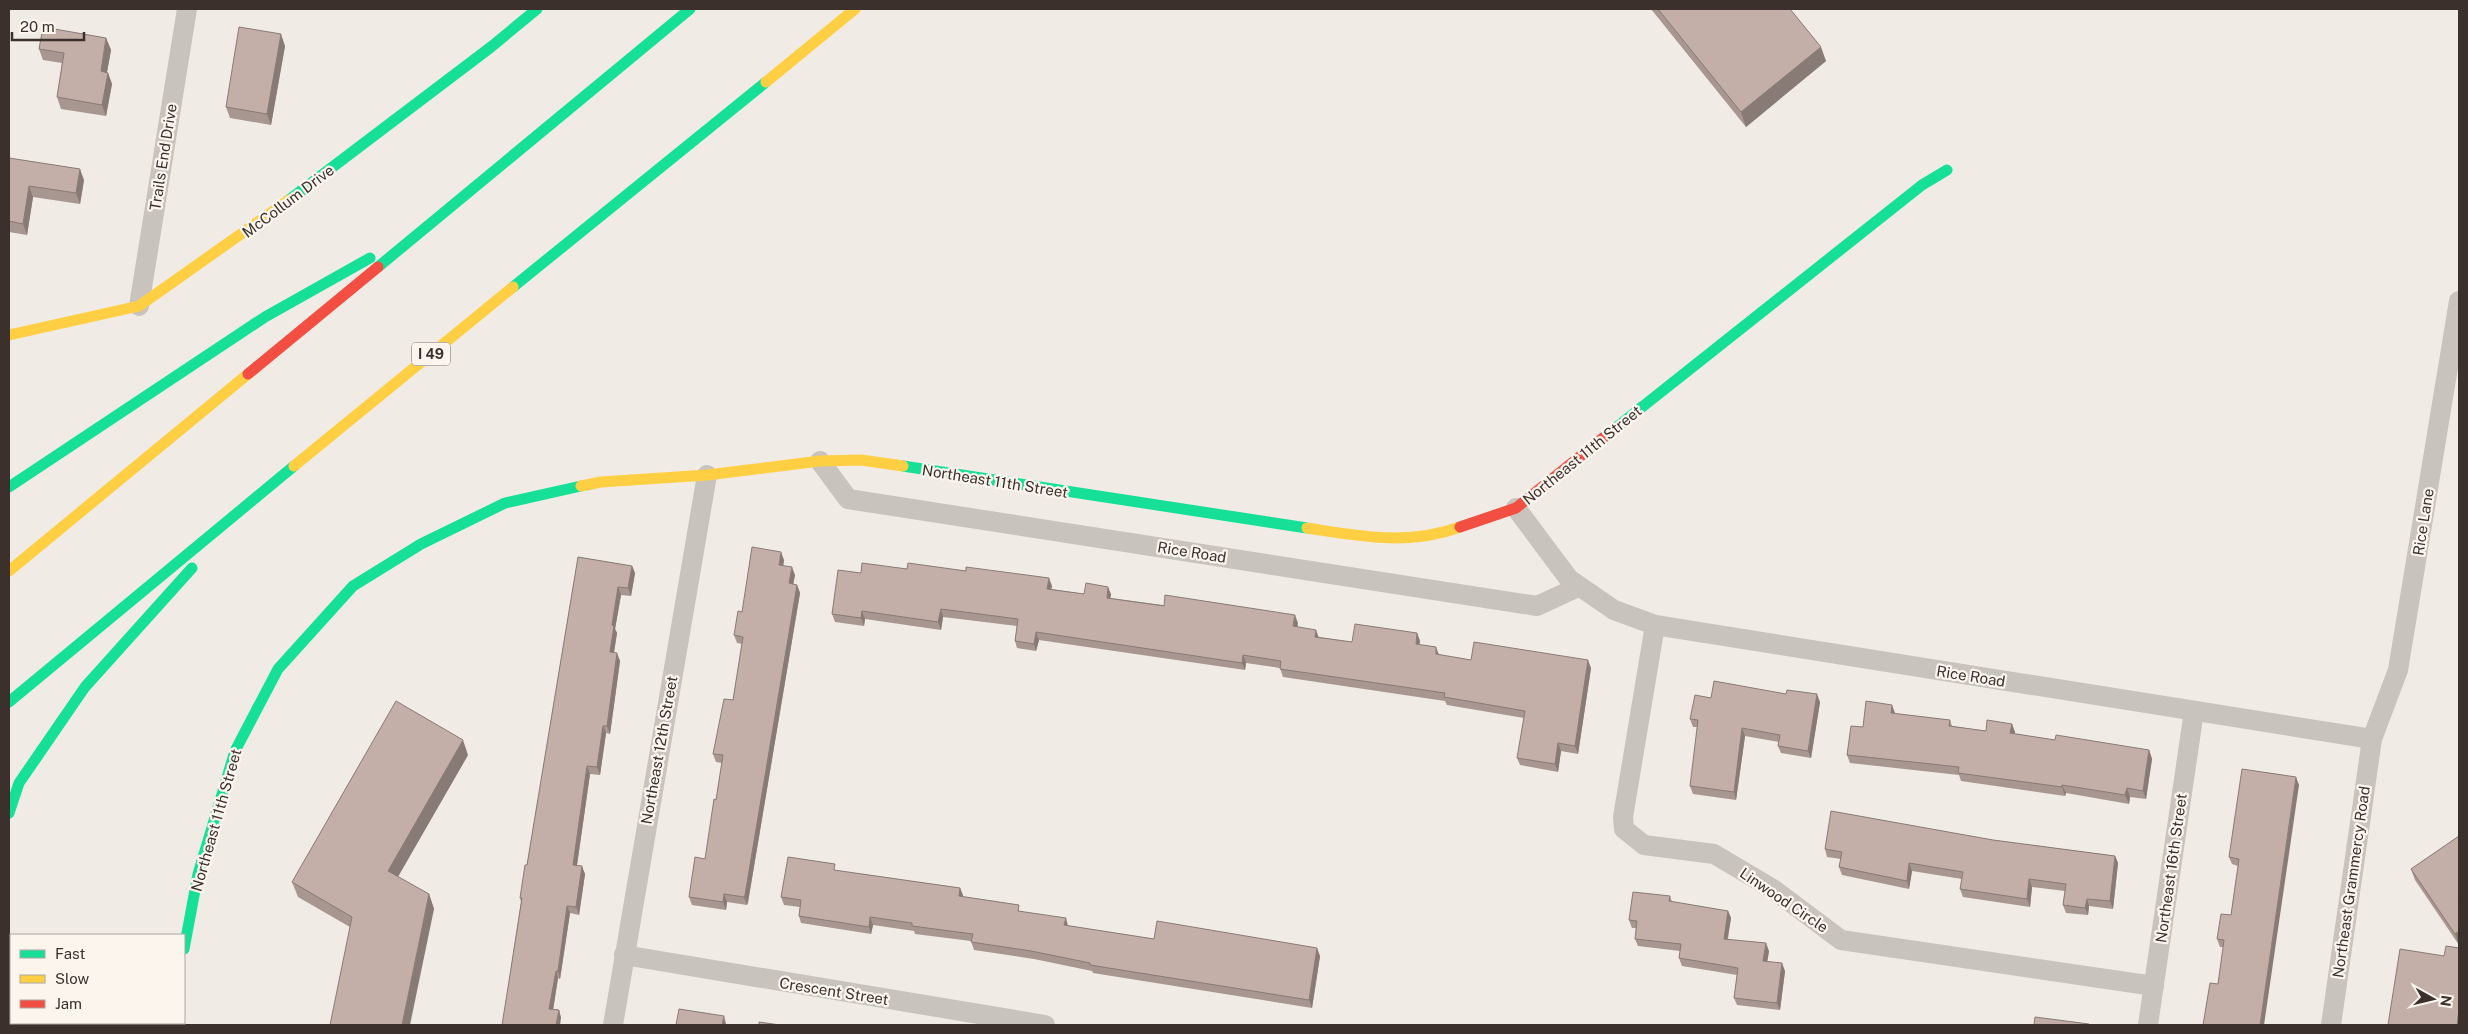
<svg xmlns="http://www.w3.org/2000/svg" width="2468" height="1034" viewBox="0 0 2468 1034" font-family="'Public Sans',sans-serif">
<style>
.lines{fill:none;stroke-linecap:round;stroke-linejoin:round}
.street{stroke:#c9c3be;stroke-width:20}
.fast{stroke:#16e098;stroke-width:11}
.slow{stroke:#ffcf43;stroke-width:11}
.jam{stroke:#f24e42;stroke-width:11}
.wall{fill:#a89690}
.shaded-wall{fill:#887a75}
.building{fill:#c3afa7;stroke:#887a75}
.labels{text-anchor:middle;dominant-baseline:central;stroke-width:4.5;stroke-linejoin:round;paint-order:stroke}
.shield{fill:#fbf5ee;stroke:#756b66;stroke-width:1}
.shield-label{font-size:14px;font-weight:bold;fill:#3b302b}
.street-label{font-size:15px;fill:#3b302b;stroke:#fbf5ee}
</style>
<rect width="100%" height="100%" fill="#f0ebe5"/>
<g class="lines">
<g class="street">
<path d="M139,306L187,9"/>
<path d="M820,461L848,499L1537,606L1578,587"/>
<path d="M1516,508L1569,579L1614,610L1655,625L2372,739"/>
<path d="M1655,625L1623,817L1624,829L1644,845L1714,854L1773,889L1841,940L2154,986"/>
<path d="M624,955L1045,1025"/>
<path d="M613,1025L707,475"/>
<path d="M2148,1025L2194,711"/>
<path d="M2331,1025L2372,739L2398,670L2459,301"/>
</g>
<g class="fast">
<path d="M289,200L491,47L537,9"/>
<path d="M378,267L690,9"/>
<path d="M513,287L766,82"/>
<path d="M1603,438L1922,185L1947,170"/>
<path d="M903,466L1307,528"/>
<path d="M9,487L265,317L370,258"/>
<path d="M9,702L294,466"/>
<path d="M9,813L19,783L85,687L192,568"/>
<path d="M184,949L198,874L235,751L278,669L353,586L421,544L505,503L581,486"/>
</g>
<g class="slow">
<path d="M766,82L855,9"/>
<path d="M9,335L139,306L289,200"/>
<path d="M294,466L513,287"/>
<path d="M581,486L601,482L707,475L820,461L861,460L903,466"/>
<path d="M1307,528C1360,536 1408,546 1460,527"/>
<path d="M9,571L248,374"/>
<path d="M169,1025L170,1023"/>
</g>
<g class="jam">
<path d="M248,374L378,267"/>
<path d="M1460,527L1516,508L1603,438"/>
</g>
</g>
<g class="wall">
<path d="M1651,9H1790L1826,61L1746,127Z"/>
<path d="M106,38L111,50L107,72L108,73L112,84L106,116L61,109L57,97L62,63L43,60L39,49Z"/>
<path d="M285,46L271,125L230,118L226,107Z"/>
<path d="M9,158L84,180L80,204L33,197L27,235L9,232Z"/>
<path d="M578,557L632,566L635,573L631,596L621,595L615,629L617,633L614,652L620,661L610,734L606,733L600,775L590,774L577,865L585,874L579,915L570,913L560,979L558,978L553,1009L559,1010L561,1018L509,981L521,902L520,898L527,865Z"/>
<path d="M784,560L783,566L795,575L793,584L797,585L800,593L748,902L747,905L727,902L726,910L692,905L689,897L705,859L716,800L722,763L716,762L713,754L733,700L742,644L737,643L734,635L742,612Z"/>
<path d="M861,573L1052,586L1051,589L1084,594H1111L1110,598L1298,623L1297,627L1319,637L1352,642L1417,633L1420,641L1419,645L1439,655L1471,660L1591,668L1578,754L1561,751L1558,772L1520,765L1517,758L1524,718L1447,705L1445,701L1283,677L1280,668L1246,663L1245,670L1039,640L1036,651L1017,648L1015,641L1017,626L943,617L941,630L865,619L864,626L835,622L832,614Z"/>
<path d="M1711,698L1820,702L1811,758L1781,753L1778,746L1779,742L1745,736L1736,800L1693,794L1690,786L1698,727H1693L1690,719Z"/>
<path d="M1895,714L1950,720L1952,726L1986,731L2012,724L2015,734L2055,740L2149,750L2152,759L2146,799L2130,797L2129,804L2066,793L2065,796L1961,781L1959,775L1850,763L1847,755L1863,727Z"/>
<path d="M468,755L398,877L429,894L434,909L350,927L298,897L292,882Z"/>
<path d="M2299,785L2218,984L2223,947H2220L2217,939L2231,915L2238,866L2232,864L2229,857Z"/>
<path d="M2459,836V945L2415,880L2411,869Z"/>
<path d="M1993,840L2115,856L2118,863L2113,909L2089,906L2088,915L2066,913L2063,905L2065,891L2032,887L2030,907L1963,897L1960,889L1962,879L1912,871L1909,889L1842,875L1839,867L1841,859L1827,857L1825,849Z"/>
<path d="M837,871L960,888L963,897L1021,911L1068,926L1154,939L1320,956L1312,1008L1093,973L1092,971L1034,959L974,950L971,941L915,934L914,931L873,925L871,934L801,923L799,916L800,907L784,905L781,897Z"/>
<path d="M1670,896L1672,902L1728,911L1731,918L1728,939L1769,951L1767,962L1785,971L1780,1010L1737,1005L1734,998L1737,975L1682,966L1679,958L1680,951L1638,946L1635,939L1636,928H1632L1629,920Z"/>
</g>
<g class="shaded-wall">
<path d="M281,34L285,46L271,125L267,114Z"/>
<path d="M106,38L111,50L105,83L101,71Z"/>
<path d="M1821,47L1826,61L1746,127L1741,112Z"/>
<path d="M108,73L112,84L106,116L102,105Z"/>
<path d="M80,169L84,180L80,204L76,193Z"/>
<path d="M29,186L33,197L27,235L23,224Z"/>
<path d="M781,552L784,560L782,573L779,565Z"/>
<path d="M632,566L635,573L631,596L628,588Z"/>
<path d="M792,567L795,575L792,591L789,583Z"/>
<path d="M1049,578L1052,586L1050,596L1047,589Z"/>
<path d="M797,585L800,593L748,902L747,905L744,897Z"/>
<path d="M618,587L621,595L615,629L617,633L613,659L610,652L612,625Z"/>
<path d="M1108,587L1111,594L1109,606L1107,598Z"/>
<path d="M941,609L943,617L941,630L938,622Z"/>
<path d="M862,611L865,619L864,626L861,618Z"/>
<path d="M1295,615L1298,623L1296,634L1293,626Z"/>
<path d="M1316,630L1319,638L1315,637Z"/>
<path d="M1036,632L1039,640L1036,651L1034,644Z"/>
<path d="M1417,633L1420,641L1418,652L1416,644Z"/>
<path d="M1436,647L1439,655L1438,662L1436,654Z"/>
<path d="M617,653L620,661L610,734L607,726Z"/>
<path d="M1243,655L1246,663L1245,670L1242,663Z"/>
<path d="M1588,660L1591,668L1578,754L1575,746Z"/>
<path d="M1817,694L1820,702L1811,758L1808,751Z"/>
<path d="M1892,705L1895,713H1891Z"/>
<path d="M2012,724L2015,732L2013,741L2010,733Z"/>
<path d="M603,726L606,733L600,775L597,767Z"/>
<path d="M1742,728L1745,736L1736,800L1734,792Z"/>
<path d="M463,740L468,755L393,885L388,871Z"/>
<path d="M1558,743L1561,751L1558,772L1555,764Z"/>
<path d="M2149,750L2152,759L2146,799L2143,791Z"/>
<path d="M587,766L590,774L576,872L573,865Z"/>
<path d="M2296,777L2299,785L2264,1025H2260Z"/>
<path d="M2062,785L2066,793L2065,796L2062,787Z"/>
<path d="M2127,788L2130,797L2129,804L2125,795Z"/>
<path d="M2115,856L2118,863L2113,909L2110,901Z"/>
<path d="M1909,863L1912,871L1909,889L1907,881Z"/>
<path d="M582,866L585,874L579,915L576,907Z"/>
<path d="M2029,879L2032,887L2030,907L2027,899Z"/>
<path d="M960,888L963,895L962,904L959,896Z"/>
<path d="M429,894L434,909L410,1025H402Z"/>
<path d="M724,894L727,902L726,910L723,902Z"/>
<path d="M2087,899L2089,906L2088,915L2085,908Z"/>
<path d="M567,906L570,913L560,979L558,971Z"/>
<path d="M1728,911L1731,918L1726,946L1724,939Z"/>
<path d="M870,917L873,925L871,934L869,927Z"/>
<path d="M1066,918L1068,926L1064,925Z"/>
<path d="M2459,931V945L2455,934Z"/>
<path d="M1766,943L1769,951L1766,969L1763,961Z"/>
<path d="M1317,948L1320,956L1312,1008L1309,1000Z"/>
<path d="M1782,963L1785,971L1780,1010L1777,1003Z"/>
<path d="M556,971L558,978L552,1017L549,1009Z"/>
<path d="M559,1010L561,1018L560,1025H556Z"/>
<path d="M2459,1010V1025H2457Z"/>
<path d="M724,1016L726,1024V1025H722Z"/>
</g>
<g class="building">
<path d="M1658,9H1790L1821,47L1741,112Z"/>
<path d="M43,27L106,38L101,71L108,73L102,105L57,97L64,53L39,49Z"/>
<path d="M239,27L281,34L267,114L226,107Z"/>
<path d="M9,158L80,169L76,193L29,186L23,224L9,221Z"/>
<path d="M752,547L781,552L779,565L792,567L789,583L797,585L745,895L744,897L724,894L723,902L689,897L695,857L705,859L714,799L716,800L723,755L713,754L724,699L733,700L743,637L734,635L738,611L742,612Z"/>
<path d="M578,557L632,566L628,588L618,587L612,625L614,626L610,652L617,653L607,726H603L597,767L587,766L573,865L582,866L576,907L567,906L558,971H556L549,1009L559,1010L556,1025H502L509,981L522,898H520L525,865H527Z"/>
<path d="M862,563L907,569L908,563L966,571V567L1049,578L1047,589L1084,594L1086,583L1108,587L1107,598L1164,606L1165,595L1295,615L1293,626L1316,630L1315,637L1352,642L1355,624L1417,633L1416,644L1436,647V654L1471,660L1474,642L1588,660L1575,746L1558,743L1555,764L1517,758L1525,711L1444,697L1445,693L1280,669L1281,661L1243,655L1242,663L1036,632L1034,644L1015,641L1018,619L941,609L938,622L862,611L861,618L832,614L838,570L861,573Z"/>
<path d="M1714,681L1786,694L1787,690L1817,694L1808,751L1778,746L1780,735L1742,728L1734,792L1690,786L1698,720L1690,719L1695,695L1711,698Z"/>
<path d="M396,701L463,740L388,871L429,894L402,1025H330L352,917L292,882Z"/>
<path d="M1866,701L1892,705L1891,713L1950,720L1949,726L1986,731L1987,720L2012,724L2010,733L2055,740L2056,735L2149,750L2143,791L2127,788L2125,795L2062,785V787L1958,773L1959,767L1847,755L1851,726L1863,727Z"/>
<path d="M2242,769L2296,777L2260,1025H2203L2210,983L2218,984L2224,940L2217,939L2221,914L2231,915L2239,859L2229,857Z"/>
<path d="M1831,811L1993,840L2115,856L2110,901L2087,899L2085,908L2063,905L2066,884L2029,879L2027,899L1960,889L1963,872L1909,863L1907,881L1839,867L1842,852L1825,849Z"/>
<path d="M2459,836V896L2458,897L2459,899V931L2455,934L2411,869Z"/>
<path d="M788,857L835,864L834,870L960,888L959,896L1019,905L1018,911L1066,918L1064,925L1154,939L1157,921L1317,948L1309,1000L1090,965V963L1031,951L971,942L973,934L912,926V923L870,917L869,927L799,916L801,900L781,897Z"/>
<path d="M1633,892L1670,896L1669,901L1728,911L1724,939L1766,943L1763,961L1782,963L1777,1003L1734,998L1738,968L1679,958L1681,944L1635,939L1637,921L1629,920Z"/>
<path d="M2446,946L2459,948V1010L2457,1025H2388L2400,949L2444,956Z"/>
<path d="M679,1009L724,1016L722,1025H676Z"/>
<path d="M2035,1017L2089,1024V1025H2034Z"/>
<path d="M759,1022L780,1025H759Z"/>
</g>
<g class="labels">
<rect class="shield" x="412" y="342.5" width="38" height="23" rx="4"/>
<g class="shield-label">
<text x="431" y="354">I 49</text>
</g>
<g class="street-label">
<text transform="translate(163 157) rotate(-81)">Trails End Drive</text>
<text transform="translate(288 201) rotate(-37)">McCollum Drive</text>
<text transform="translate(1582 455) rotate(-39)">Northeast 11th Street</text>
<text transform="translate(995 481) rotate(9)">Northeast 11th Street</text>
<text transform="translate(2423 522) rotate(-81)">Rice Lane</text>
<text transform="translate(1192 552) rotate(9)">Rice Road</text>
<text transform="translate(1971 676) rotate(9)">Rice Road</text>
<text transform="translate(659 750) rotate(-80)">Northeast 12th Street</text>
<text transform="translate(216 820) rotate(-74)">Northeast 11th Street</text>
<text transform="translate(2171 868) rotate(-82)">Northeast 16th Street</text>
<text transform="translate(2351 882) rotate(-82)">Northeast Grammercy Road</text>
<text transform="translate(1784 900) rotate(34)">Linwood Circle</text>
<text transform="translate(834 991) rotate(9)">Crescent Street</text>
</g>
</g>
<rect width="2468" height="1034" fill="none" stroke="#3b302b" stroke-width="20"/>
<rect x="10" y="934" width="175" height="90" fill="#fbf5ee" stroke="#aea6a0"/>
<rect x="20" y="950" width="25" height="8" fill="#16e098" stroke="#aea6a0"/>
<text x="55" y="959" font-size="15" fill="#3b302b">Fast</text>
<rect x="20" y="975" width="25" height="8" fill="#ffcf43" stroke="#aea6a0"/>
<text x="55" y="984" font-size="15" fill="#3b302b">Slow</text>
<rect x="20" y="1000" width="25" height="8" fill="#f24e42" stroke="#aea6a0"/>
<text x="55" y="1009" font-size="15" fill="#3b302b">Jam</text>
<g transform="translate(2433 999) rotate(98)" stroke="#fbf5ee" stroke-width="4" paint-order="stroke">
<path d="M0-4L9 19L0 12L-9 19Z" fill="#3b302b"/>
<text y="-8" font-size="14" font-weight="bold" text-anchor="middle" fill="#3b302b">N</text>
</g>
<path d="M12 32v8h72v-8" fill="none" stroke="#3b302b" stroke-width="2.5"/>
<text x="20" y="32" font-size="15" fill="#3b302b" stroke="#fbf5ee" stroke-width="4" paint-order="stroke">20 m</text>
</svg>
